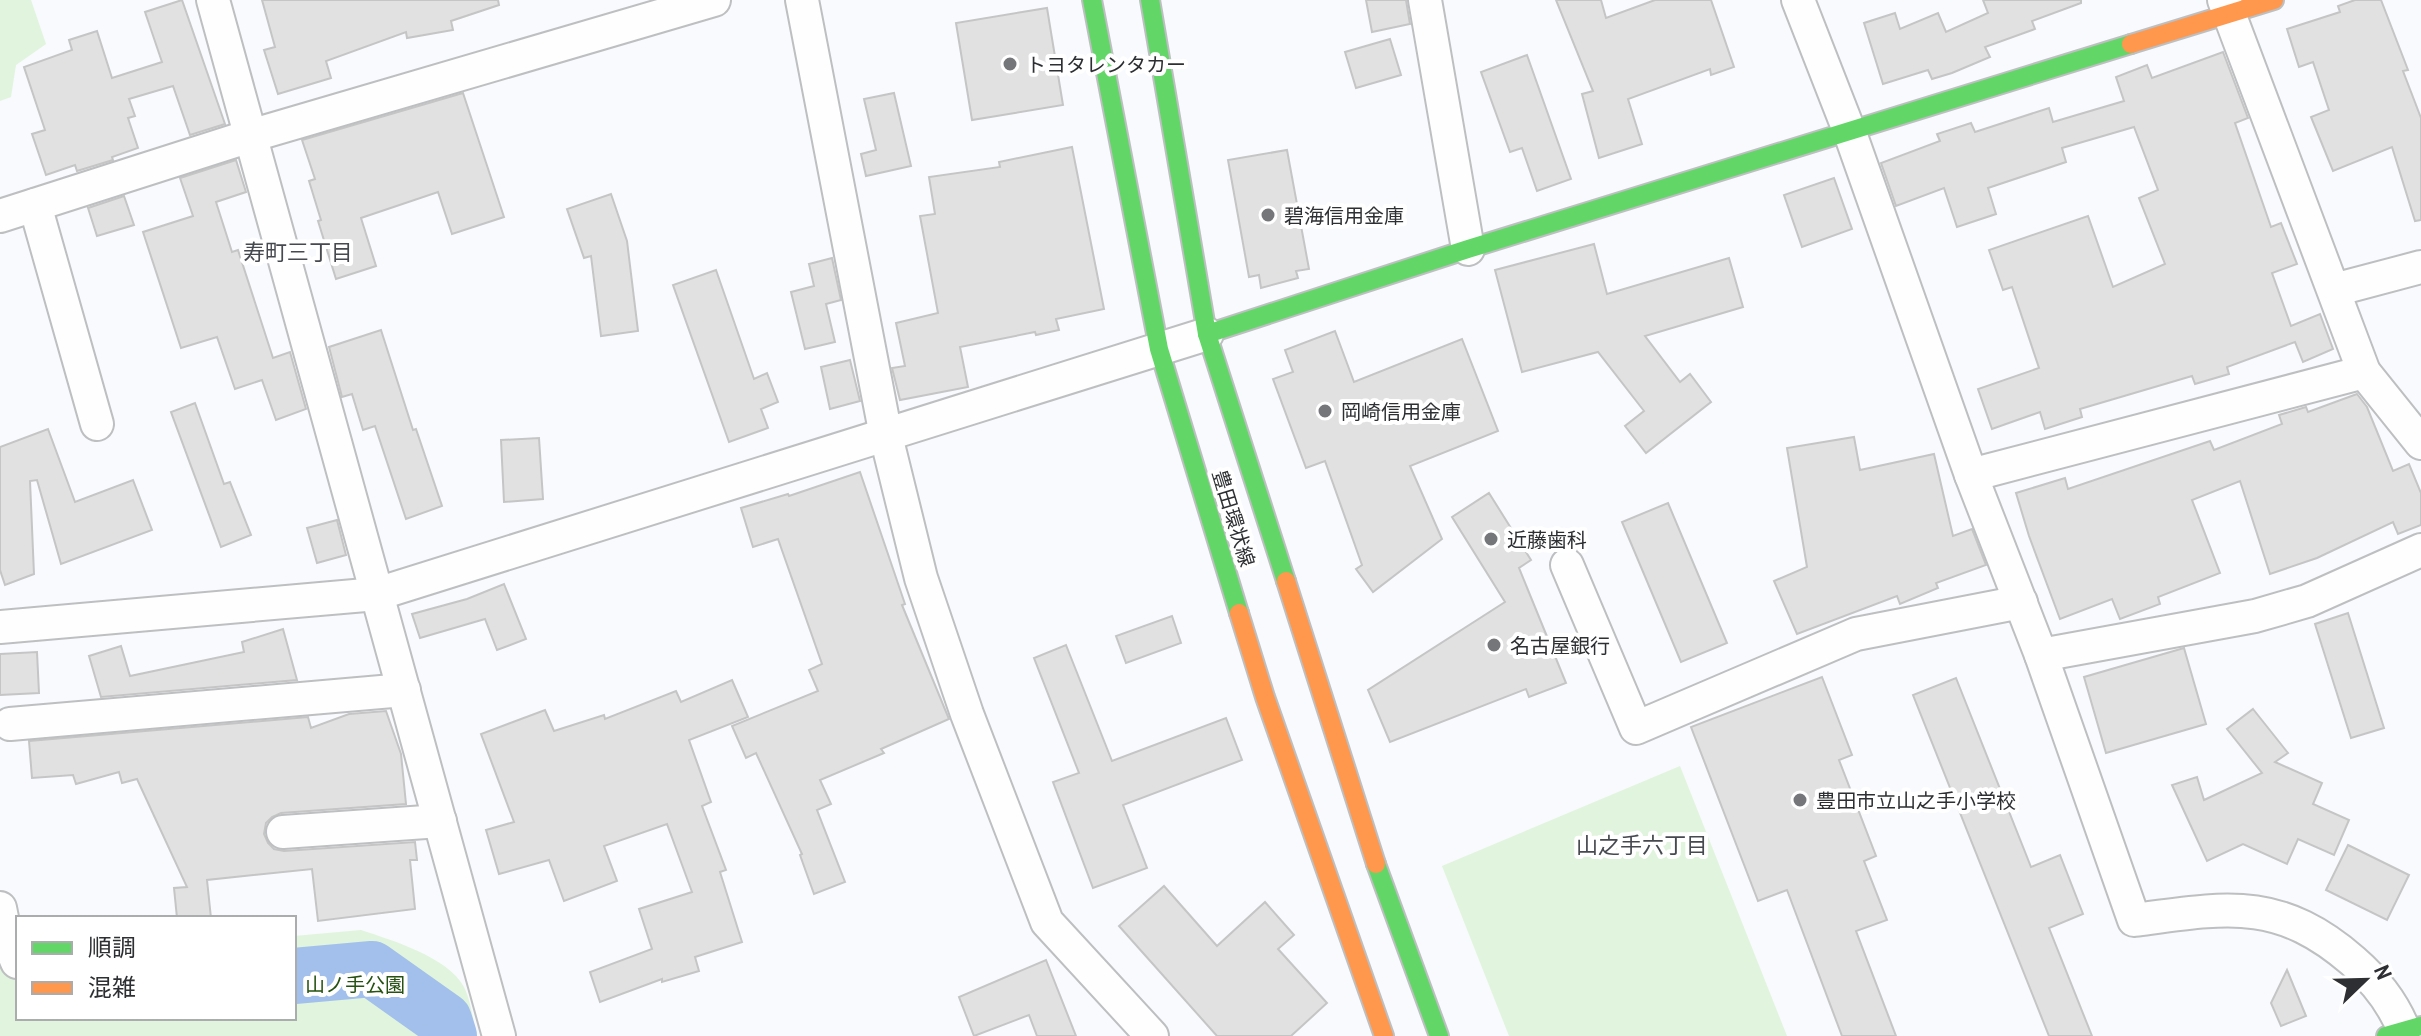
<svg xmlns="http://www.w3.org/2000/svg" width="2421" height="1036" viewBox="0 0 2421 1036" font-family="'Archivo Narrow','Noto Sans JP',sans-serif">
<style>
.green{fill:#e1f4dd}
.lines{fill:none;stroke-linecap:round;stroke-linejoin:round}
.river{stroke:#a2c0eb;stroke-width:56}
.building{fill:#e1e1e2;stroke:#c5c5c6;stroke-width:2}
.street-casing{stroke:#bdbfc1;stroke-width:36}
.fast-casing{stroke:#bdbfc1;stroke-width:22}
.slow-casing{stroke:#bdbfc1;stroke-width:22}
.street{stroke:#fefeff;stroke-width:32}
.fast{stroke:#63d668;stroke-width:18}
.slow{stroke:#ff974d;stroke-width:18}
.poi-dot{fill:#747679;stroke:#fff;stroke-width:3}
.labels{text-anchor:middle;dominant-baseline:central;stroke-width:8;stroke-linejoin:round;paint-order:stroke}
.poi-label{font-size:20px;fill:#2d2f32;stroke:#fff;text-anchor:start}
.street-label{font-size:20px;fill:#2d2f32;stroke:#fff}
.park-label{font-size:20px;fill:#255111;stroke:#fff}
.neighbourhood-label{font-size:22px;fill:#46494f;stroke:#fff}
</style>
<rect width="100%" height="100%" fill="#f8fafd"/>
<g class="green">
<path d="M0,0H31L46,44L16,65L11,97L0,101Z"/>
<path d="M1680,766L1787,1036H1509L1442,866Z"/>
<path d="M361,930C391,940 448,957 464,987C471,1001 473,1021 477,1036H0V964L18,962V1018H294V936Z"/>
</g>
<g class="lines">
<path class="river" d="M294,976L372,969L444,1020L449,1036"/>
</g>
<g class="building">
<path d="M182,0L225,124L190,135L173,86L129,99L135,116L128,118L138,148L112,157L113,160L77,171L75,165L46,175L32,134L45,130L24,67L72,50L69,40L97,31L112,78L162,62L145,12Z"/>
<path d="M262,0H498L499,5L451,21L453,30L407,38L406,32L326,61L331,78L278,94L264,50L275,47Z"/>
<path d="M1366,0H1406L1410,24L1372,32Z"/>
<path d="M1556,0H1601L1606,18L1655,0H1711L1734,67L1711,75L1710,69L1628,99L1642,144L1599,158L1582,94L1593,91Z"/>
<path d="M1983,0H2081V3L2032,21L2035,29L1985,47L1990,57L1952,73L1932,79L1928,70L1883,84L1864,23L1895,13L1900,29L1938,13L1946,32L1988,13Z"/>
<path d="M2355,0H2381L2408,70L2403,71L2421,118V220L2415,221L2392,147L2333,171L2311,117L2329,110L2313,62L2299,67L2287,29L2340,12L2338,6Z"/>
<path d="M1047,8L1063,105L972,120L956,23Z"/>
<path d="M1390,39L1401,75L1356,88L1345,52Z"/>
<path d="M2223,52L2248,118L2235,123L2271,227L2281,223L2297,264L2272,273L2291,326L2320,314L2333,349L2303,362L2295,342L2227,367L2229,374L2195,384L2192,376L2080,409L2082,417L2045,429L2040,412L1992,429L1978,389L2039,368L2012,287L2003,290L1989,250L2088,216L2113,287L2165,264L2139,198L2158,190L2134,127L2062,148L2066,162L1988,188L1996,214L1957,227L1944,188L1896,206L1881,163L1940,141L1937,134L1971,123L1975,132L2049,108L2053,122L2124,101L2116,77L2147,65L2152,78Z"/>
<path d="M1527,55L1571,179L1537,191L1522,148L1510,152L1481,72Z"/>
<path d="M463,93L504,217L452,234L438,192L361,218L376,266L336,279L318,221L321,220L309,181L315,179L302,140Z"/>
<path d="M894,93L911,166L866,176L861,154L876,150L864,99Z"/>
<path d="M1072,147L1104,309L1056,319L1059,330L1036,335L1035,332L960,347L968,387L900,400L892,368L905,366L896,323L938,313L920,216L935,214L929,177L1000,167L999,162Z"/>
<path d="M1287,150L1309,269L1296,271L1298,278L1261,288L1259,275L1249,277L1228,160Z"/>
<path d="M236,160L246,192L216,202L232,252L238,250L273,358L290,352L306,409L276,420L262,380L235,389L217,337L181,348L143,232L193,216L180,178Z"/>
<path d="M1834,178L1852,229L1802,247L1784,195Z"/>
<path d="M611,194L627,241L638,331L601,336L591,256L584,258L567,209Z"/>
<path d="M124,196L134,225L97,236L88,208Z"/>
<path d="M1594,244L1607,294L1729,258L1743,307L1645,336L1680,382L1690,374L1711,402L1646,453L1625,426L1644,411L1598,352L1522,372L1495,270Z"/>
<path d="M832,258L841,300L826,304L835,342L805,349L791,292L814,286L809,264Z"/>
<path d="M716,270L754,379L767,373L778,402L761,409L768,428L729,442L673,285Z"/>
<path d="M381,330L413,430L416,429L442,506L406,519L375,426L363,430L352,394L342,397L329,347Z"/>
<path d="M1335,331L1354,382L1462,339L1498,431L1410,466L1442,539L1373,592L1356,569L1362,565L1325,461L1306,468L1273,379L1293,372L1285,350Z"/>
<path d="M850,360L860,401L830,409L821,367Z"/>
<path d="M2357,394L2367,407L2393,471L2409,464L2421,493V525L2398,534L2393,522L2317,558L2270,574L2240,481L2192,500L2220,573L2158,597L2160,604L2120,619L2112,599L2060,619L2029,536L2016,493L2065,478L2068,489L2210,441L2214,450L2282,424L2279,415L2306,407L2308,412Z"/>
<path d="M195,403L224,484L230,482L251,535L221,547L171,412Z"/>
<path d="M48,429L75,502L133,480L152,530L61,564L37,480L30,481L34,574L5,585L0,570V447Z"/>
<path d="M1854,437L1860,470L1934,454L1953,536L1972,529L1986,565L1936,583L1938,588L1900,604L1897,596L1797,634L1774,581L1807,567L1787,448Z"/>
<path d="M539,438L543,499L504,502L501,440Z"/>
<path d="M860,472L905,604L902,605L949,719L881,749L884,753L820,780L831,804L817,810L845,882L814,894L800,855L802,854L756,753L746,758L732,726L818,691L809,670L822,664L778,539L753,547L741,508L788,494L789,496Z"/>
<path d="M1489,493L1531,560L1519,568L1566,683L1529,697L1526,689L1390,742L1368,690L1505,602L1452,517Z"/>
<path d="M1668,503L1727,643L1681,662L1622,522Z"/>
<path d="M337,520L346,555L317,563L307,528Z"/>
<path d="M504,584L526,639L497,650L485,619L420,638L412,614L467,599Z"/>
<path d="M2348,613L2384,728L2351,738L2315,624Z"/>
<path d="M1172,616L1181,643L1126,663L1116,636Z"/>
<path d="M283,629L297,680L101,697L89,656L121,646L130,676L244,652L242,642Z"/>
<path d="M1066,645L1112,761L1226,718L1242,760L1123,805L1147,868L1093,888L1053,782L1079,773L1034,658Z"/>
<path d="M2184,648L2206,724L2106,753L2084,677Z"/>
<path d="M37,652L39,693L0,695V654Z"/>
<path d="M1822,677L1852,755L1839,760L1876,856L1864,861L1887,920L1856,931L1896,1036H1842L1787,890L1758,901L1691,727Z"/>
<path d="M1956,678L2031,867L2060,855L2083,914L2049,928L2092,1036H2049L1913,695Z"/>
<path d="M732,680L748,717L689,740L711,802L702,806L726,870L720,872L742,942L695,957L699,971L662,982V979L600,1002L590,972L652,949L639,909L692,892L667,824L604,846L617,881L564,901L549,860L499,874L486,830L514,822L481,734L545,710L554,731L604,715L605,719L676,691L681,702Z"/>
<path d="M2253,709L2288,753L2275,762L2322,783L2313,804L2349,820L2334,855L2298,839L2287,864L2243,844L2207,861L2172,785L2197,777L2204,800L2262,773L2227,729Z"/>
<path d="M386,711L401,754L406,804L281,813L272,817L266,823L264,834L268,843L274,849L284,851L415,842L417,860H410L415,909L318,921L312,869L207,880L211,918H177L174,888L187,887L137,779L122,783L119,772L76,784L73,775L32,778L29,741L308,717L311,728L349,714Z"/>
<path d="M2348,845L2409,875L2387,920L2326,890Z"/>
<path d="M1164,886L1217,946L1265,902L1294,935L1278,949L1327,1003L1291,1036H1217L1119,926Z"/>
<path d="M1046,960L1076,1036H1037L1029,1015L974,1036L959,997Z"/>
<path d="M2287,970L2306,1016L2281,1026L2271,1003Z"/>
</g>
<g class="lines">
<g class="street-casing">
<g id="street">
<path d="M213,0L499,1036"/>
<path d="M802,0L886,436L921,578L967,714L1047,922L1152,1036"/>
<path d="M1425,0L1468,249"/>
<path d="M1798,0L1850,133L1971,475L2041,655L2134,920C2225,908 2278,896 2353,961C2376,981 2396,1007 2406,1036"/>
<path d="M2224,0L2364,372L2421,443"/>
<path d="M35,205L97,424"/>
<path d="M0,216L250,136L714,0"/>
<path d="M2334,290L2421,267"/>
<path d="M1971,475L2364,372"/>
<path d="M1567,565L1636,728L1856,634L2021,602"/>
<path d="M0,627L377,594L1207,334"/>
<path d="M2041,655L2255,616L2307,601L2421,550"/>
<path d="M10,724L404,690"/>
<path d="M283,832L440,821"/>
<path d="M0,908L5,933L17,962"/>
</g>
</g>
<g class="fast-casing">
<g id="fast">
<path d="M1092,0L1159,349L1239,613"/>
<path d="M1150,0L1207,334L1286,581"/>
<path d="M1207,334L1468,249L2131,44"/>
<path d="M1376,864L1439,1036"/>
<path d="M2386,1036L2421,1026"/>
</g>
</g>
<g class="slow-casing">
<g id="slow">
<path d="M2131,44L2274,0"/>
<path d="M1286,581L1376,864"/>
<path d="M1239,613L1265,697L1384,1036"/>
</g>
</g>
<use href="#street" class="street"/>
<use href="#fast" class="fast"/>
<use href="#slow" class="slow"/>
</g>
<g class="poi-dot">
<circle cx="1010" cy="64" r="8"/>
<circle cx="1268" cy="215" r="8"/>
<circle cx="1325" cy="411" r="8"/>
<circle cx="1491" cy="539" r="8"/>
<circle cx="1494" cy="645" r="8"/>
<circle cx="1800" cy="800" r="8"/>
</g>
<g class="labels">
<g class="poi-label">
<text x="1026" y="64">トヨタレンタカー</text>
<text x="1284" y="215">碧海信用金庫</text>
<text x="1341" y="411">岡崎信用金庫</text>
<text x="1507" y="539">近藤歯科</text>
<text x="1510" y="645">名古屋銀行</text>
<text x="1816" y="800">豊田市立山之手小学校</text>
</g>
<g class="street-label">
<text transform="translate(1234 518) rotate(73)">豊田環状線</text>
</g>
<g class="park-label">
<text x="355" y="984">山ノ手公園</text>
</g>
<g class="neighbourhood-label">
<text x="298" y="252">寿町三丁目</text>
<text x="1642" y="845">山之手六丁目</text>
</g>
</g>
<rect x="16" y="916" width="280" height="104" fill="#ffffff" stroke="#abacad" stroke-width="2"/>
<rect x="32" y="942" width="40" height="12" fill="#63d668" stroke="#abacad" stroke-width="2"/>
<text x="88" y="956" font-size="24" fill="#2d2f32">順調</text>
<rect x="32" y="982" width="40" height="12" fill="#ff974d" stroke="#abacad" stroke-width="2"/>
<text x="88" y="996" font-size="24" fill="#2d2f32">混雑</text>
<g transform="translate(2365 980) rotate(67)" stroke="#ffffff" stroke-width="6" paint-order="stroke">
<path d="M0-6L14 30L0 20L-14 30Z" fill="#2d2f32"/>
<text y="-12" font-size="22" font-weight="bold" text-anchor="middle" fill="#2d2f32">N</text>
</g>
</svg>
